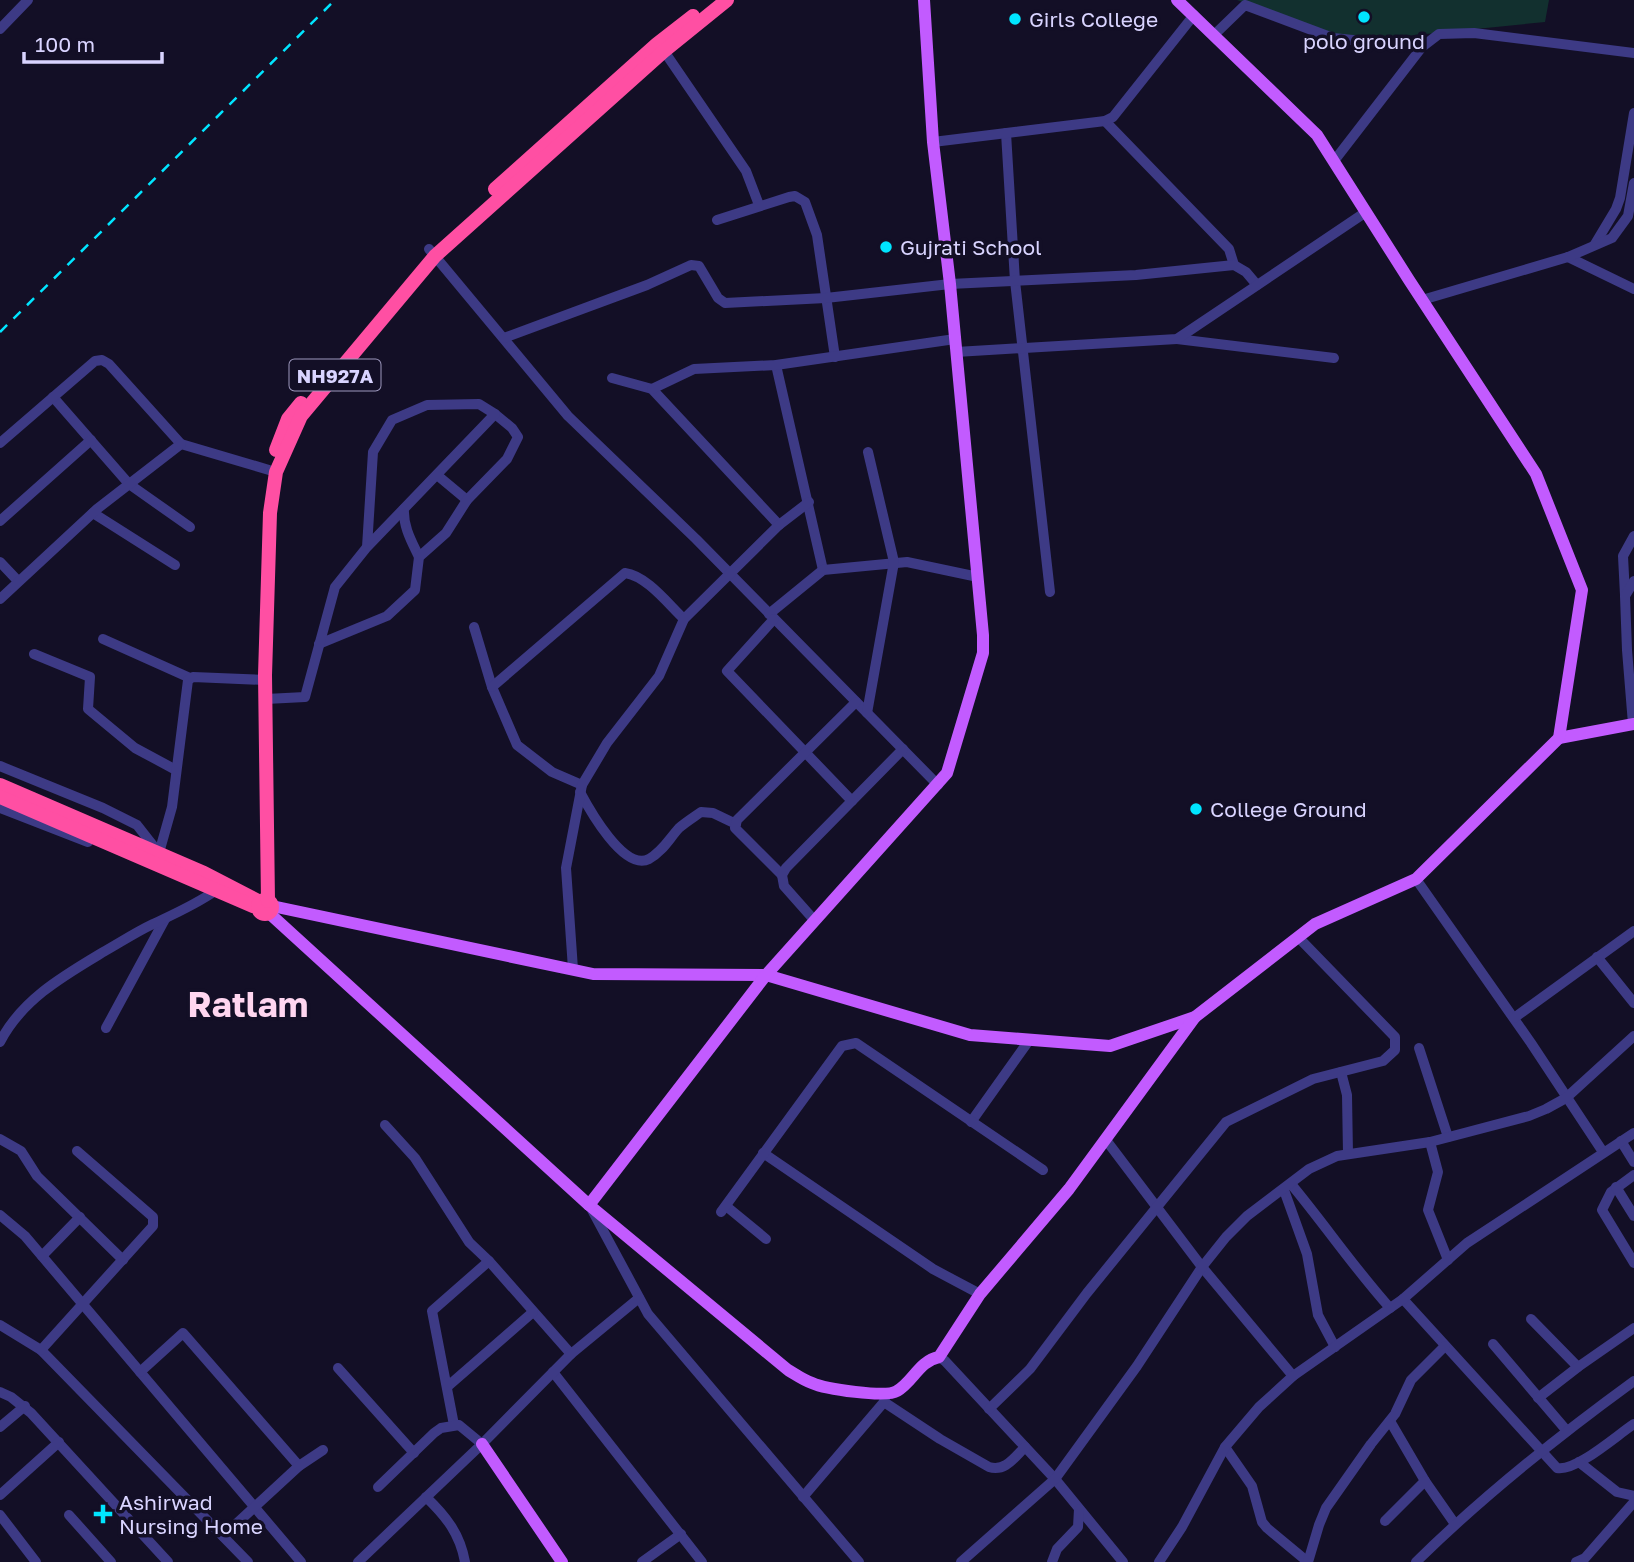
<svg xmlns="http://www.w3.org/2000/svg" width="1634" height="1562" viewBox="0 0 1634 1562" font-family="'Golos Text',sans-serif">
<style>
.green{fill:#12302f}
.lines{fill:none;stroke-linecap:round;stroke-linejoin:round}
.minor{stroke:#3d3a85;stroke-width:10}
.major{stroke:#c25bff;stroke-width:12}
.highway{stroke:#ff4fa3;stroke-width:14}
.rail{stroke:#00e5ff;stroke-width:2.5;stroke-dasharray:10 9;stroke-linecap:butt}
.poi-dot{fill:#00e5ff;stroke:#130f26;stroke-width:2.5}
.labels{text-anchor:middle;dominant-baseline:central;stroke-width:7;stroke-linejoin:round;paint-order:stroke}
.shield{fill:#130f26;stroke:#9e99be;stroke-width:2}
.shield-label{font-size:19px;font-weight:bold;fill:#d9d4ff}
.poi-label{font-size:21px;fill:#d9d4ff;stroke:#130f26;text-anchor:start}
.town-label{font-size:35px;font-weight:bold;fill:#ffd6f0;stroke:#130f26}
</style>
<rect width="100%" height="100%" fill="#130f26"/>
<path class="green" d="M1237,0H1549L1545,22L1355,41Z"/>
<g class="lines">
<g class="minor">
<path d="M0,29L28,0"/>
<path d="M1214,35L1245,5L1333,38L1422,47"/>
<path d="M664,51L746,171L759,205"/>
<path d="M1105,121L1229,249L1234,265"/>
<path d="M1006,133L1015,281L1050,592"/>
<path d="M933,142L1105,121L1113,117L1194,15"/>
<path d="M1334,161L1422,47L1439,34L1474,33L1634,53"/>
<path d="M717,220L789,197L795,196L805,202L817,235L835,357"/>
<path d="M1595,244L1616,209L1620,198L1634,113"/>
<path d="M429,249L568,416L696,539L938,785"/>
<path d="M1568,257L1634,289"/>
<path d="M1422,300L1568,257L1612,238L1628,216L1634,183"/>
<path d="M504,338L647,285L691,265L699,266L718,298L725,303L826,298L950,284L1136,275L1234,265L1246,272L1257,285"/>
<path d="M1177,339L1334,358"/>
<path d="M956,352L1177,339L1366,212"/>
<path d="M776,365L823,570"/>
<path d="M612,378L652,389L779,525"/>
<path d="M652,389L694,369L776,365L955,339"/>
<path d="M53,397L129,484L190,527"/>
<path d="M0,443L95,361L102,360L109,364L181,444L269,470"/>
<path d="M437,475L467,500"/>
<path d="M404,509C403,527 412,542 419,557"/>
<path d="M93,513L175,565"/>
<path d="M0,521L91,440"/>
<path d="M0,562L18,581"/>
<path d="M1625,595L1623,556L1634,536"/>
<path d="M0,599L97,509L181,444"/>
<path d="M769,614L823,570L907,562L978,577"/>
<path d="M774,619L727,671L852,801"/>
<path d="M474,627L492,687L517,745L552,772L582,785"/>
<path d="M103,639L190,678"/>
<path d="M319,644L387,616L415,590L419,557L446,533L467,500L507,459L518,437L512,428L495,414"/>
<path d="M34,654L90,677L88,709L135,748L176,770"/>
<path d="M492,687L625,573C647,576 668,604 684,619"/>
<path d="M266,699L305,697L335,587L367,547L373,452L392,420L427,405L479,404L495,414L367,547"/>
<path d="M867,713L894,562L868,452"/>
<path d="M1633,724L1627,650L1625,596L1634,581"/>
<path d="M0,766L103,808L137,825L159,853"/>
<path d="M580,792C589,809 624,872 649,859C663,851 669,839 679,828C686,822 694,817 701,812L713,813L736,824"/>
<path d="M0,808L88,842"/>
<path d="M159,853L172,807L188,680L193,677L265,680"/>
<path d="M782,875L735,828L737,820L856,702"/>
<path d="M1416,879L1531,1043L1603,1152"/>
<path d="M815,921L784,886L782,875L786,868L903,749"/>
<path d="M1597,957L1634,1003"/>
<path d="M573,969L566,868L582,785L607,743L659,676L684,619L779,525L809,502"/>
<path d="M1514,1018L1634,931"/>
<path d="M106,1028L165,919"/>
<path d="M0,1042C22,999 65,975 105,951C121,942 136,932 153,924C174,914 195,905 215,891"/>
<path d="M1419,1048L1448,1137"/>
<path d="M1341,1072L1347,1095L1348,1154"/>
<path d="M971,1122L1030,1039"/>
<path d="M385,1125L415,1158L469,1242L489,1261L571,1354"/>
<path d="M0,1139L21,1151L37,1176L123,1260"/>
<path d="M1106,1140L1202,1267L1293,1376"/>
<path d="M1621,1141L1634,1162"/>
<path d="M1430,1142L1438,1172L1428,1210L1448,1260"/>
<path d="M763,1153L933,1269L980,1294"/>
<path d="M1634,1175L1611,1192L1602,1210L1634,1263"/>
<path d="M1291,1184C1325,1225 1355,1269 1390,1308"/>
<path d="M1616,1187L1634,1216"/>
<path d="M1284,1190L1307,1254L1318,1315L1335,1347"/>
<path d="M726,1206L766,1239"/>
<path d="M592,1210L648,1314L859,1562"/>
<path d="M721,1212L842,1046L856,1043L1043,1170"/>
<path d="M0,1215L25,1236L301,1562"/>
<path d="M42,1256L80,1217"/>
<path d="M1403,1299L1557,1468C1576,1472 1617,1435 1634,1424"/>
<path d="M1531,1319L1578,1367"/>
<path d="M0,1325L41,1350L248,1562"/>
<path d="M1493,1344L1567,1431"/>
<path d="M41,1350L153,1226V1217L77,1151"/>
<path d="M939,1357L945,1361L1055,1479L1123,1562"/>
<path d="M338,1368L414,1453"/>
<path d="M140,1372L183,1333L299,1466"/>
<path d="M553,1372L702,1562"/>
<path d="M447,1387L533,1312"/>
<path d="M0,1392L11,1397L31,1413L168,1562"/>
<path d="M1538,1398L1578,1367L1634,1328"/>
<path d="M884,1402L940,1439L989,1467C1005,1472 1014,1458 1025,1447"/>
<path d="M989,1409L1030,1369L1087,1293L1226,1122L1313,1079L1383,1061L1395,1050V1037L1298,937"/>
<path d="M1390,1421L1425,1481L1455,1524"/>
<path d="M454,1425L432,1311L489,1261"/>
<path d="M0,1427L25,1406"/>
<path d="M1225,1447L1252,1486L1262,1522L1267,1528L1308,1562"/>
<path d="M1579,1462L1617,1492L1634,1496"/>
<path d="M378,1487L434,1433L441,1428L459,1425L482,1444"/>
<path d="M0,1495L59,1442"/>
<path d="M426,1497C446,1516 460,1534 465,1562"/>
<path d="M803,1497L884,1402L885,1398"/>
<path d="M0,1515L36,1562"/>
<path d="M69,1515L111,1562"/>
<path d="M1385,1521L1425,1481"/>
<path d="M223,1536L299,1466L323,1450"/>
<path d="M358,1562L482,1444L571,1354L639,1298"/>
<path d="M642,1562L681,1534"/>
<path d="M961,1562L1055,1479L1137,1366L1202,1267L1226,1237L1247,1216L1309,1169L1337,1156L1430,1142L1529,1116L1546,1109L1566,1098L1634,1036"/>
<path d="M1052,1562L1057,1549L1078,1527L1079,1509"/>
<path d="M1159,1562L1182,1527L1225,1447L1259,1407L1293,1376L1403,1299L1467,1243L1634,1133"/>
<path d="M1308,1562L1319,1525L1326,1508L1371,1444L1395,1414L1411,1380L1445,1346"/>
<path d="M1416,1562C1483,1496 1557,1437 1634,1381"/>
<path d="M1576,1562L1585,1558L1634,1502"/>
</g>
<g class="major">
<path d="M1559,738L1634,724"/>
<path d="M272,906L593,974L766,975L970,1035L1110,1046L1195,1017L1315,924L1416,879L1559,738L1582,590L1536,474L1409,280L1317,135L1177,0"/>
<path d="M269,913L589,1205L788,1370C795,1374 803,1380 812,1383C825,1389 886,1398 897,1391C913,1382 919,1361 939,1357L980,1294L1069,1189L1195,1017"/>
<path d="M589,1205L766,975L947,773L983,653V635L950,284L933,142L924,0"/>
<path d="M482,1444L562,1562"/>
</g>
<g class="highway">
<path d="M495,189L657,44L693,16"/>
<path d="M276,450L288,419L301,403"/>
<path d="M0,785L204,873L260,902"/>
<path d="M0,797L253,906"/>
<circle cx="265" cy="907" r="7"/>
<path d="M268,901L265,675L270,513L276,472L301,416L435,256L664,51L727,0"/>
</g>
<path class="rail" d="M0,332L335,0"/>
</g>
<g class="poi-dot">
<circle cx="1364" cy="17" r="7"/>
<circle cx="1015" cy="19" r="7"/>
<circle cx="886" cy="247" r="7"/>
<circle cx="1196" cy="809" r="7"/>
<path d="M99.5 1503.5h7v7h7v7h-7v7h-7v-7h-7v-7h7z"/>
</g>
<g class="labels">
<rect class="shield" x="289.5" y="359.5" width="91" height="31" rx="5"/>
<g class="shield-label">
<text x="335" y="375">NH927A</text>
</g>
<g class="poi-label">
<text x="1029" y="19">Girls College</text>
<text x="1364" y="41" text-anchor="middle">polo ground</text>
<text x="900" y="247">Gujrati School</text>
<text x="1210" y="809">College Ground</text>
<text x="119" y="1502">Ashirwad<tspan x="119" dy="24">Nursing Home</tspan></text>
</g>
<g class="town-label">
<text x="248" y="1004">Ratlam</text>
</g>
</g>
<path d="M24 52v10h138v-10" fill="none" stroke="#d9d4ff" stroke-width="3.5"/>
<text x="35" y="52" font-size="21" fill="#d9d4ff" stroke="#130f26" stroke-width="5" paint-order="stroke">100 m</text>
</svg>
